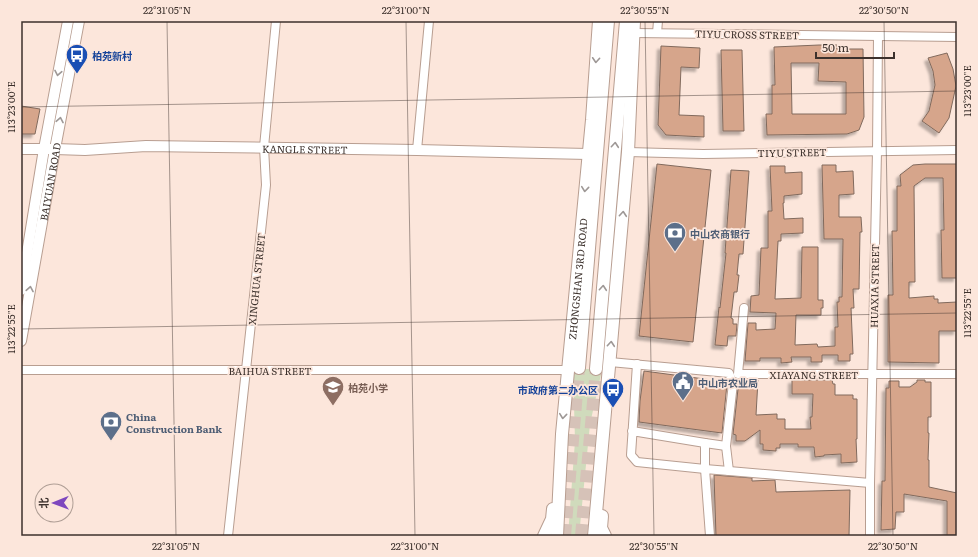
<svg xmlns="http://www.w3.org/2000/svg" width="978" height="557" viewBox="0 0 978 557" font-family="Literata,'Noto Sans SC',serif">
<style>
.green{fill:#d0dbbc}
.building{fill:#d6a58b;stroke:#816a5d;fill-rule:evenodd;filter:url(#shadow)}
.lines{fill:none;stroke-linecap:round;stroke-linejoin:round}
.secondary-tunnel{stroke:#d6c2b8;stroke-width:12;stroke-dasharray:12 6;stroke-linecap:butt}
.minor-casing{stroke:#b89e91;stroke-width:10}
.tertiary-casing{stroke:#b89e91;stroke-width:12}
.secondary-casing{stroke:#b89e91;stroke-width:14}
.minor{stroke:#fff;stroke-width:8}
.tertiary{stroke:#fff;stroke-width:10}
.secondary{stroke:#fff;stroke-width:12}
.oneway{stroke:#9e9896}
.ticks{fill:none;stroke:#3c312c;stroke-width:1;stroke-opacity:0.45}
.labels{text-anchor:middle;dominant-baseline:central;stroke-width:3.5;stroke-linejoin:round;paint-order:stroke}
.street-label{font-size:10px;fill:#3c312c;stroke:#fce6db}
.transit-label{font-size:10px;font-weight:bold;fill:#164399;stroke:#fce6db;text-anchor:start}
.service-label{font-size:10px;font-weight:bold;fill:#4e5e75;stroke:#fce6db;text-anchor:start}
.education-label{font-size:10px;font-weight:bold;fill:#785e54;stroke:#fce6db;text-anchor:start}
.neatline{fill:none;stroke:#3c312c;stroke-width:1.5}
.ticks-label{font-size:10px;text-anchor:middle;fill:#3c312c}
</style>
<defs>
<filter id="shadow"><feDropShadow dx="-3.5" dy="3.5" stdDeviation="1" flood-color="#0004"/></filter>
</defs>
<rect width="100%" height="100%" fill="#fce6db"/>
<path class="green" d="M573,368L602,370L590,424L579,536H568L575,441Z"/>
<g class="building">
<path d="M819,45H837V49H863L864,117L859,130L847,134L767,135L766,114H772V85H775L774,47ZM791,63H819L818,81L846,82V114H792Z"/>
<path d="M661,46L700,48L699,68L681,67L679,115L704,116V137L666,135L658,125Z"/>
<path d="M721,50H742L744,131H723Z"/>
<path d="M947,53L953,69L956,86L949,118L939,133L922,121L929,111L935,85L933,71L928,58Z"/>
<path d="M21,106L40,109L35,134H21Z"/>
<path d="M657,164L711,170L693,342L639,336Z"/>
<path d="M925,164H957V278H942L941,230H944L943,178H925L914,186L915,282H909V298L934,296V299H938V303L957,302V331H939V363L888,362V295H893L892,231H897V186H901L900,175L913,165Z"/>
<path d="M822,165H836V172L853,171L854,194L839,195V217H861L862,232H860L859,289H853L854,308H851L853,354H850V361H838V355H822V362H811V357H791L792,362L781,363V358H760V361H745L748,323H756V330L775,329L776,313L750,312L751,296L759,295L761,248H768V211H772L770,166H785V173L802,172V194L784,196V203H783L784,219L803,218V233L781,234V241H778L775,299L801,298L802,247H818V300H823V308H821V315H796L795,345L817,344L818,347L835,346V327H838L837,302H839V297H842L843,239H824Z"/>
<path d="M731,170L749,171L743,254H739L737,275H739L737,292H734L731,318L733,319V324H737L736,336H728L727,346L715,345L719,307L720,308L726,253H725Z"/>
<path d="M644,371L727,382V384L722,433L639,422L640,401Z"/>
<path d="M739,380H758L756,415L777,414V419H785V429H811L810,417H812L813,394H792V380H832L833,384H835V395H853V399H857V439H856L857,462L841,463V454L824,455V456L815,457L814,447H798V444H780V448H776V451L763,450V444H760V430L745,441H736V435L733,434Z"/>
<path d="M917,380H925V382H931V417H928V433H929L928,460H929V487L957,493V536H947V501L904,494V512H896L895,529L881,530L882,481H885L886,388H889V381H899V387H910L917,382Z"/>
<path d="M714,475L752,478V481L775,480L776,492L850,490L849,536H716Z"/>
</g>
<g class="lines">
<g class="secondary-tunnel">
<path d="M565,536L579,368"/>
<path d="M581,536L596,369"/>
</g>
<g class="minor-casing">
<g id="minor">
<path d="M634,33L957,37"/>
<path d="M657,33L658,21"/>
<path d="M417,150L429,21"/>
<path d="M628,152L703,154L957,150"/>
<path d="M744,308L738,374H957"/>
<path d="M610,362L729,373L733,383L726,446L729,471"/>
<path d="M21,370H567"/>
<path d="M632,431L705,443V469L637,462L631,455L637,364"/>
<path d="M705,443L726,446"/>
<path d="M228,536L266,185L264,147L276,21"/>
<path d="M710,536L705,469L729,471L870,483"/>
<path d="M870,536V483L877,151L878,36"/>
</g>
</g>
<g class="tertiary-casing">
<g id="tertiary">
<path id="s1" d="M21,149H55L85,150L146,146L217,147L417,150L588,154"/>
<path d="M21,290L44,149L68,21"/>
<path id="s2" d="M21,341L55,149L79,21"/>
</g>
</g>
<g class="secondary-casing">
<g id="secondary">
<path d="M579,368L608,21"/>
<path d="M596,369L626,21"/>
<path d="M602,516L601,528L605,536"/>
<path d="M544,536L552,519L553,509"/>
<path id="s3" d="M557,536L562,434L592,120L599,21"/>
<path d="M594,536L628,152L634,21"/>
</g>
</g>
<use href="#minor" class="minor"/>
<use href="#tertiary" class="tertiary"/>
<use href="#secondary" class="secondary"/>
</g>
<defs><path id="oneway-chevron" d="M-2-3.5L2.5 0L-2 3.5" fill="none" stroke-width="1.6" stroke-linecap="round" stroke-linejoin="round"/></defs>
<g class="oneway">
<use href="#oneway-chevron" transform="translate(596 60) rotate(94)"/>
<use href="#oneway-chevron" transform="translate(58 73) rotate(101)"/>
<use href="#oneway-chevron" transform="translate(60 120) rotate(-79)"/>
<use href="#oneway-chevron" transform="translate(615 145) rotate(-85)"/>
<use href="#oneway-chevron" transform="translate(585 189) rotate(96)"/>
<use href="#oneway-chevron" transform="translate(623 214) rotate(-85)"/>
<use href="#oneway-chevron" transform="translate(603 288) rotate(-85)"/>
<use href="#oneway-chevron" transform="translate(30 289) rotate(-80)"/>
<use href="#oneway-chevron" transform="translate(611 344) rotate(-85)"/>
<use href="#oneway-chevron" transform="translate(563 416) rotate(96)"/>
</g>
<path class="ticks" d="M167,21L176,536M406,21L415,536M645,21L654,536M884,21L893,536M21,107L957,91M21,329L957,313M878,536L957,535"/>
<defs>
<g id="bus-pin" transform="scale(1.15)"><path d="M0 17L-7.5 6A9.5 9.5 0 1 1 7.5 6Z" fill="#1a4fb4" stroke="#fce6db"/><path d="M-5-6H5V4H4V6H2V4H-2V6H-4V4H-5ZM-3.5-4V0h7V-4ZM-3.5 1.2v1.5H-2V1.2ZM2 1.2v1.5H3.5V1.2Z" fill="#fff"/></g>
<g id="bank-pin" transform="scale(1.15)"><path d="M0 17L-7.5 6A9.5 9.5 0 1 1 7.5 6Z" fill="#5c6f8a" stroke="#fce6db"/><path d="M-6-4H6V4H-6ZM0-2.3a2.3 2.3 0 1 0 0 4.6a2.3 2.3 0 1 0 0-4.6Z" fill="#fff"/></g>
<g id="civic-pin" transform="scale(1.15)"><path d="M0 17L-7.5 6A9.5 9.5 0 1 1 7.5 6Z" fill="#5c6f8a" stroke="#fce6db"/><path d="M-.6-6.5H3V-4.5H.6V-3L4-1V1h2V6H-6V1h2V-1L-.6-3ZM-1.2 2.5V6h2.4V2.5Z" fill="#fff"/></g>
<g id="school-pin" transform="scale(1.15)"><path d="M0 17L-7.5 6A9.5 9.5 0 1 1 7.5 6Z" fill="#8d6e63" stroke="#fce6db"/><path d="M0-5L7-2L0 1L-7-2ZM-4 1L0 2.5L4 1V4Q0 6-4 4Z" fill="#fff"/></g>
</defs>
<g fill-rule="evenodd">
<use href="#bus-pin" x="77" y="55"/>
<use href="#bank-pin" x="675" y="233"/>
<use href="#civic-pin" x="683" y="382"/>
<use href="#school-pin" x="333" y="387"/>
<use href="#bus-pin" x="613" y="389"/>
<use href="#bank-pin" x="111" y="422"/>
</g>
<g class="labels">
<g class="street-label">
<text transform="translate(747 34) rotate(1)">TIYU CROSS STREET</text>
<text stroke="none"><textPath href="#s1" startOffset="284">KANGLE STREET</textPath></text>
<text transform="translate(792 152) rotate(-1)">TIYU STREET</text>
<text stroke="none"><textPath href="#s2" startOffset="162">BAIYUAN ROAD</textPath></text>
<text stroke="none"><textPath href="#s3" startOffset="258">ZHONGSHAN 3RD ROAD</textPath></text>
<text transform="translate(256 279) rotate(-84)">XINGHUA STREET</text>
<text transform="translate(874 286) rotate(-89)">HUAXIA STREET</text>
<text x="270" y="370">BAIHUA STREET</text>
<text x="814" y="374">XIAYANG STREET</text>
</g>
<g class="transit-label">
<text x="92" y="55">柏苑新村</text>
<text x="598" y="389" text-anchor="end">市政府第二办公区</text>
</g>
<g class="service-label">
<text x="690" y="233">中山农商银行</text>
<text x="698" y="382">中山市农业局</text>
<text x="126" y="416">China<tspan x="126" dy="12">Construction Bank</tspan></text>
</g>
<g class="education-label">
<text x="348" y="387">柏苑小学</text>
</g>
</g>
<rect width="978" height="557" fill="none" stroke="#fce6db" stroke-width="44"/>
<g transform="translate(54 503) rotate(269)"><circle r="19" fill="#fce6db" stroke="#af9e95"/>
<path d="M0-3L7 15L0 10L-7 15Z" fill="#7e47be"/>
<text y="-6" font-size="11" font-weight="bold" text-anchor="middle" fill="#3c312c">北</text>
</g>
<path d="M816 52v6h78v-6" fill="none" stroke="#3c312c" stroke-width="2"/>
<text x="822" y="52" font-size="12" fill="#3c312c" stroke="#fce6db" stroke-width="3" paint-order="stroke">50 m</text>
<rect x="22" y="22" width="934" height="513" class="neatline"/>
<g class="ticks-label">
<text x="167" y="14">22°31'05"N</text>
<text x="406" y="14">22°31'00"N</text>
<text x="645" y="14">22°30'55"N</text>
<text x="884" y="14">22°30'50"N</text>
<text transform="translate(967 91) rotate(-90)" y="4">113°23'00"E</text>
<text transform="translate(11 107) rotate(-90)" y="4">113°23'00"E</text>
<text transform="translate(967 313) rotate(-90)" y="4">113°22'55"E</text>
<text transform="translate(11 329) rotate(-90)" y="4">113°22'55"E</text>
<text x="176" y="550">22°31'05"N</text>
<text x="415" y="550">22°31'00"N</text>
<text x="654" y="550">22°30'55"N</text>
<text x="893" y="550">22°30'50"N</text>
</g>
</svg>
